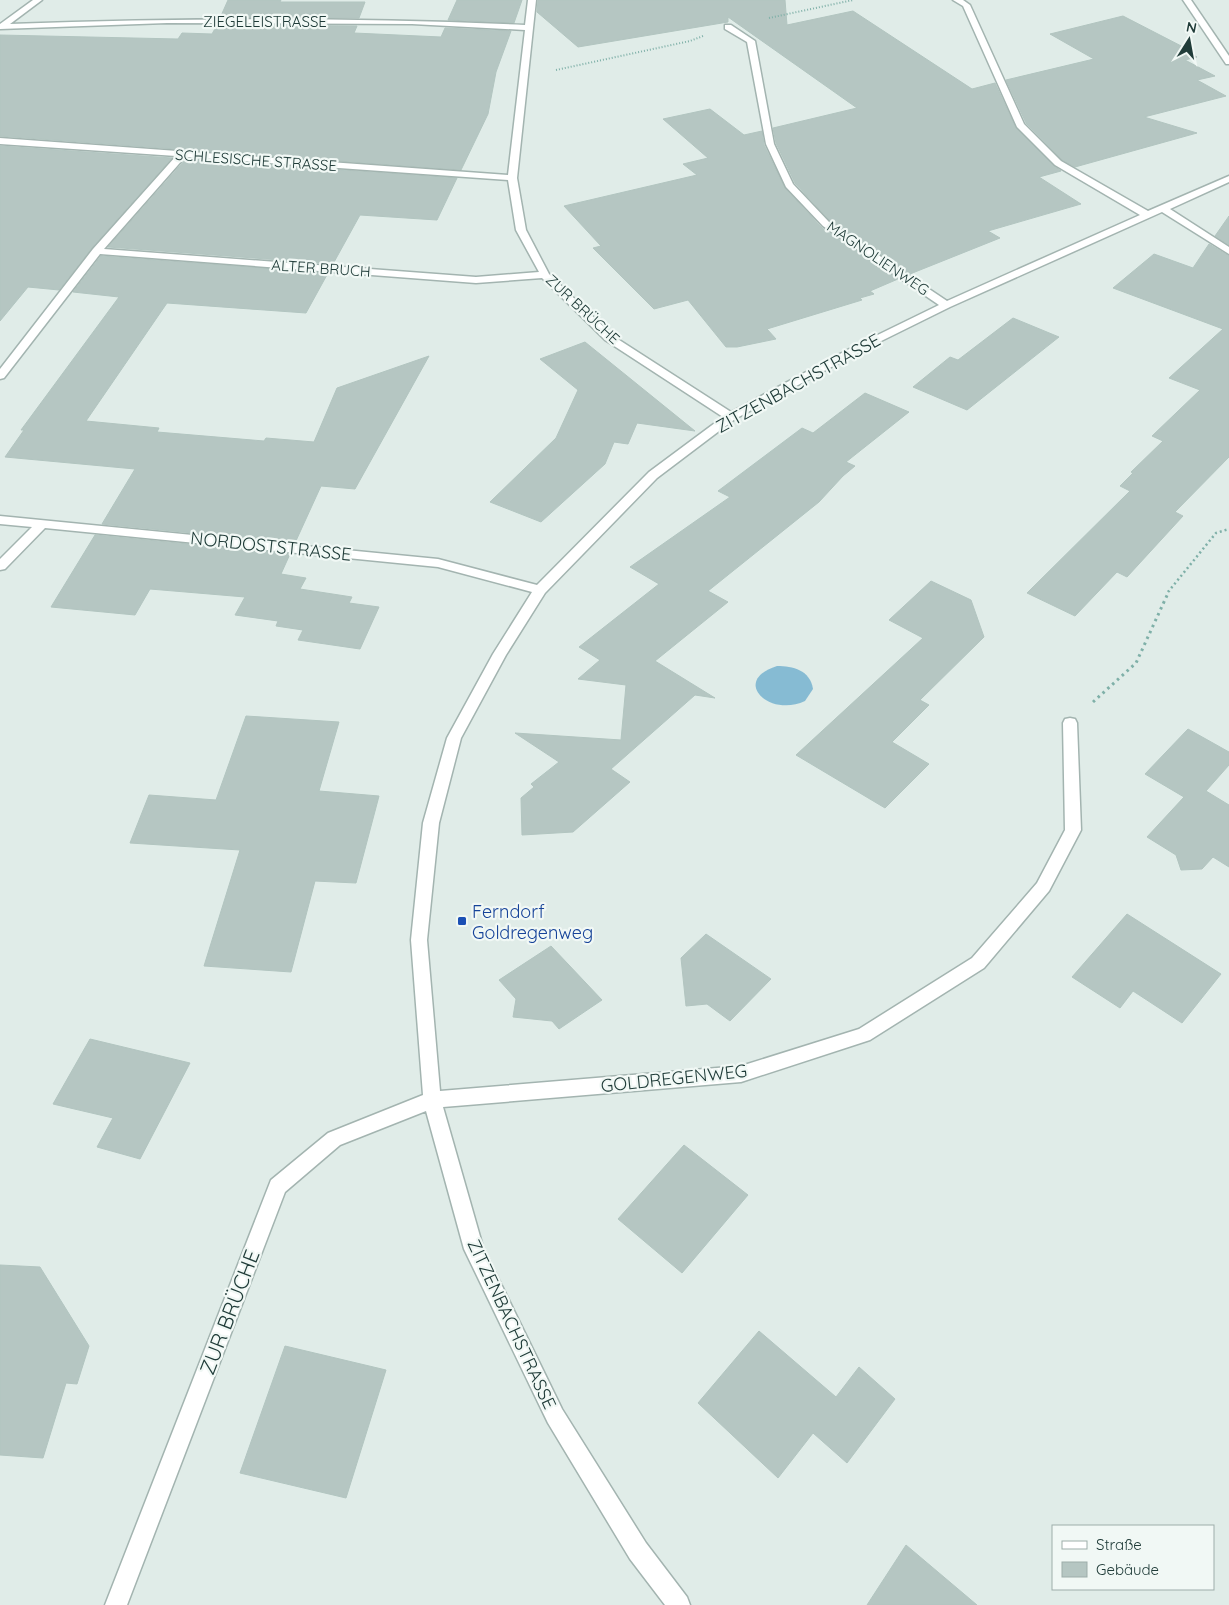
<svg xmlns="http://www.w3.org/2000/svg" width="1229" height="1605" viewBox="0 0 1229 1605" font-family="Quicksand,sans-serif">
<style>
.water{fill:#86bbd3}
.building{fill:#b5c6c2;stroke:#b2c5c0}
.lines{fill:none;stroke-linecap:round;stroke-linejoin:round}
.street-casing{stroke:#a3b4b0;stroke-width:3}
.path-far2{stroke:#7fb0a8;stroke-width:2;stroke-dasharray:1 2;stroke-linecap:butt}
.path-far1{stroke:#7fb0a8;stroke-width:2.5;stroke-dasharray:2 3;stroke-linecap:butt}
.path{stroke:#7fb0a8;stroke-width:3;stroke-dasharray:2.5 4;stroke-linecap:butt}
.street{fill:#fff;fill-rule:evenodd}
.transit-dot{fill:#1a4fb4;stroke:#f1f8f5;stroke-width:2}
.labels{text-anchor:middle;dominant-baseline:central;stroke-width:4.5;stroke-linejoin:round;paint-order:stroke}
.far-street-label{font-size:15px;fill:#203c39;stroke:#f1f8f5}
.street-label{font-size:18px;fill:#203c39;stroke:#f1f8f5}
.transit-label{font-size:18px;fill:#164399;stroke:#f1f8f5;text-anchor:start}
.near-street-label{font-size:21px;fill:#203c39;stroke:#f1f8f5}
</style>
<rect width="100%" height="100%" fill="#e0ece8"/>
<path class="water" d="M777,666C793,666 810,670 813,689L805,701C770,718 730,681 777,666Z"/>
<g class="building">
<path d="M228,0H281L280,2H365L359,18H220Z"/>
<path d="M457,0H522L514,23L448,20Z"/>
<path d="M538,0H785L787,25L853,11L972,89L995,83L1016,128L1054,166L1061,171L1039,177L1081,204L988,231L1000,238L910,274L830,221L795,183L776,143L773,128L857,108L728,17V22L578,47L537,12Z"/>
<path d="M1123,16L1187,49L1184,50L1197,57L1185,60L1215,76L1197,80L1226,96L1144,117L1197,133L1075,167L1062,160L1026,123L1006,80L1094,59L1050,34Z"/>
<path d="M217,25L357,26L354,33L441,37L445,28L511,31L496,72L488,114L461,170L0,136V35L178,39L182,33L212,34Z"/>
<path d="M710,109L744,135L762,131L764,145L785,188L822,228L898,279L870,291L874,294L860,298L862,300L767,329L776,339L737,347H726L688,300L654,309L593,248L601,246L564,206L697,175L683,164L708,158L663,119Z"/>
<path d="M0,146L172,158L92,248L59,290L28,287L0,321Z"/>
<path d="M186,159L457,178L437,220L360,215L333,264L108,247Z"/>
<path d="M1229,216V245L1215,236Z"/>
<path d="M1209,244L1229,256V457L1175,512L1183,516L1127,577L1117,572L1075,616L1027,593L1130,491L1120,486L1133,473L1131,472L1163,441L1152,436L1200,390L1169,378L1223,329L1113,288L1154,254L1193,268Z"/>
<path d="M101,256L328,273L306,313L167,303L86,421L159,428L157,432L264,441L266,438L314,442L337,388L429,356L355,489L321,486L295,543L102,524L135,469L5,457L24,430H21L119,297L73,292Z"/>
<path d="M1013,318L1059,337L967,410L913,387L950,357L958,360Z"/>
<path d="M585,342L695,431L637,423L628,444L614,442L605,464L541,522L490,502L556,438L578,390L540,359Z"/>
<path d="M865,393L909,412L846,462L855,466L843,476L819,502L708,591L728,602L655,661L715,698L695,695L611,769L630,782L573,832L522,835L521,798L534,787L531,784L559,762L515,733L621,740L626,685L578,679L600,660L579,647L659,584L630,567L730,497L718,491L802,428L813,433Z"/>
<path d="M95,535L290,554L281,574L306,578L300,589L352,597L349,603L379,607L360,649L298,640L303,630L276,626L278,621L235,615L245,597L150,589L135,615L51,607Z"/>
<path d="M931,581L971,600L984,637L920,700L929,705L892,742L929,764L885,808L796,755L923,638L889,620Z"/>
<path d="M246,716L339,722L319,791L379,796L356,883L315,881L291,972L204,966L240,850L130,843L149,795L216,800Z"/>
<path d="M1188,729L1229,752V765L1206,791L1229,805V867L1213,857L1202,869L1181,870L1176,855L1147,837L1184,797L1145,774Z"/>
<path d="M1127,914L1221,974L1182,1023L1133,991L1120,1008L1072,977Z"/>
<path d="M706,934L771,979L730,1021L707,1004L686,1006L681,958Z"/>
<path d="M551,946L602,1000L559,1029L552,1021L513,1017L516,999L499,980Z"/>
<path d="M90,1039L190,1063L140,1159L97,1147L113,1118L53,1104Z"/>
<path d="M684,1145L748,1195L682,1273L618,1219Z"/>
<path d="M0,1265L40,1267L89,1346L77,1384L66,1383L43,1458L0,1455Z"/>
<path d="M759,1331L836,1397L859,1367L895,1399L847,1463L813,1433L778,1478L698,1403Z"/>
<path d="M285,1346L386,1370L346,1498L240,1473Z"/>
<path d="M906,1545L977,1605H867Z"/>
</g>
<g class="lines">
<g class="street-casing">
<g id="street">
<path d="M33,0H42L10,24C182,18 353,17 525,25L528,0H536L517,178L526,230L549,274L613,336L731,412L853,347L939,305L823,226L786,187L766,144L747,42L725,29V25H731L755,41L774,144L793,184L829,222L947,301L1140,215L1055,165L1017,127L963,6L953,0H963L970,5L1024,124L1061,161L1148,211L1229,176V182L1170,209L1229,247V254L1162,212L950,307L861,351L735,419L657,478L545,593L506,655L461,738L439,823L427,940L440,1091L741,1066L859,1029L972,958L1037,883L1065,830L1063,723L1065,719L1070,718L1075,719L1077,723L1081,830L1049,891L984,968L870,1040L741,1082L443,1107L483,1247L562,1409L646,1543L687,1597L690,1605H665L630,1559L548,1423L464,1249L426,1111L340,1145L285,1192L127,1605H105L271,1180L328,1133L423,1095L411,940L423,823L447,738L493,654L532,592L438,567L45,528L5,569L0,570V559L32,527L0,524V516L438,559L537,585L649,472L723,417L605,340L542,278L476,283L100,254L4,378L0,379V369L93,249L176,156L0,144V138L508,175L525,30L412,24L167,23L0,29V24ZM185,157L508,180L516,230L539,272L476,277L104,249Z"/>
<path d="M1183,0H1191L1229,56V64H1226Z"/>
</g>
</g>
<g class="path-far2">
<path d="M769,18L853,0"/>
<path d="M556,70L690,41L703,36"/>
</g>
<path class="path-far1" d="M1168,592L1216,533L1229,529"/>
<path class="path" d="M1093,702L1136,663L1169,591"/>
<use href="#street" class="street"/>
</g>
<rect class="transit-dot" x="457" y="916" width="10" height="10" rx="2.5"/>
<g class="labels">
<g class="far-street-label">
<text x="265" y="21">ZIEGELEISTRASSE</text>
<text transform="translate(256 160) rotate(4)">SCHLESISCHE STRASSE</text>
<text transform="translate(878 258) rotate(34)">MAGNOLIENWEG</text>
<text transform="translate(321 268) rotate(4)">ALTER BRUCH</text>
<text transform="translate(583 309) rotate(43)">ZUR BRÜCHE</text>
</g>
<g class="street-label">
<text transform="translate(798 383) rotate(-29)">ZITZENBACHSTRASSE</text>
<text transform="translate(271 546) rotate(6)">NORDOSTSTRASSE</text>
<text transform="translate(674 1078) rotate(-6)">GOLDREGENWEG</text>
<text transform="translate(512 1324) rotate(65)">ZITZENBACHSTRASSE</text>
</g>
<g class="transit-label">
<text x="472" y="911">Ferndorf<tspan x="472" dy="21">Goldregenweg</tspan></text>
</g>
<g class="near-street-label">
<text transform="translate(229 1312) rotate(-69)">ZUR BRÜCHE</text>
</g>
</g>
<rect x="1052" y="1525" width="162" height="65" fill="#f1f8f5" stroke="#9dadaa"/>
<rect x="1062" y="1541" width="25" height="8" fill="#ffffff" stroke="#9dadaa"/>
<text x="1096" y="1550" font-size="15" fill="#203c39">Straße</text>
<rect x="1062" y="1562" width="25" height="15" fill="#b5c6c2" stroke="#9dadaa"/>
<text x="1096" y="1575" font-size="15" fill="#203c39">Gebäude</text>
<g transform="translate(1189 40) rotate(11)" stroke="#f1f8f5" stroke-width="4" paint-order="stroke">
<path d="M0-4L9 19L0 12L-9 19Z" fill="#203c39"/>
<text y="-8" font-size="14" font-weight="bold" text-anchor="middle" fill="#203c39">N</text>
</g>
</svg>
